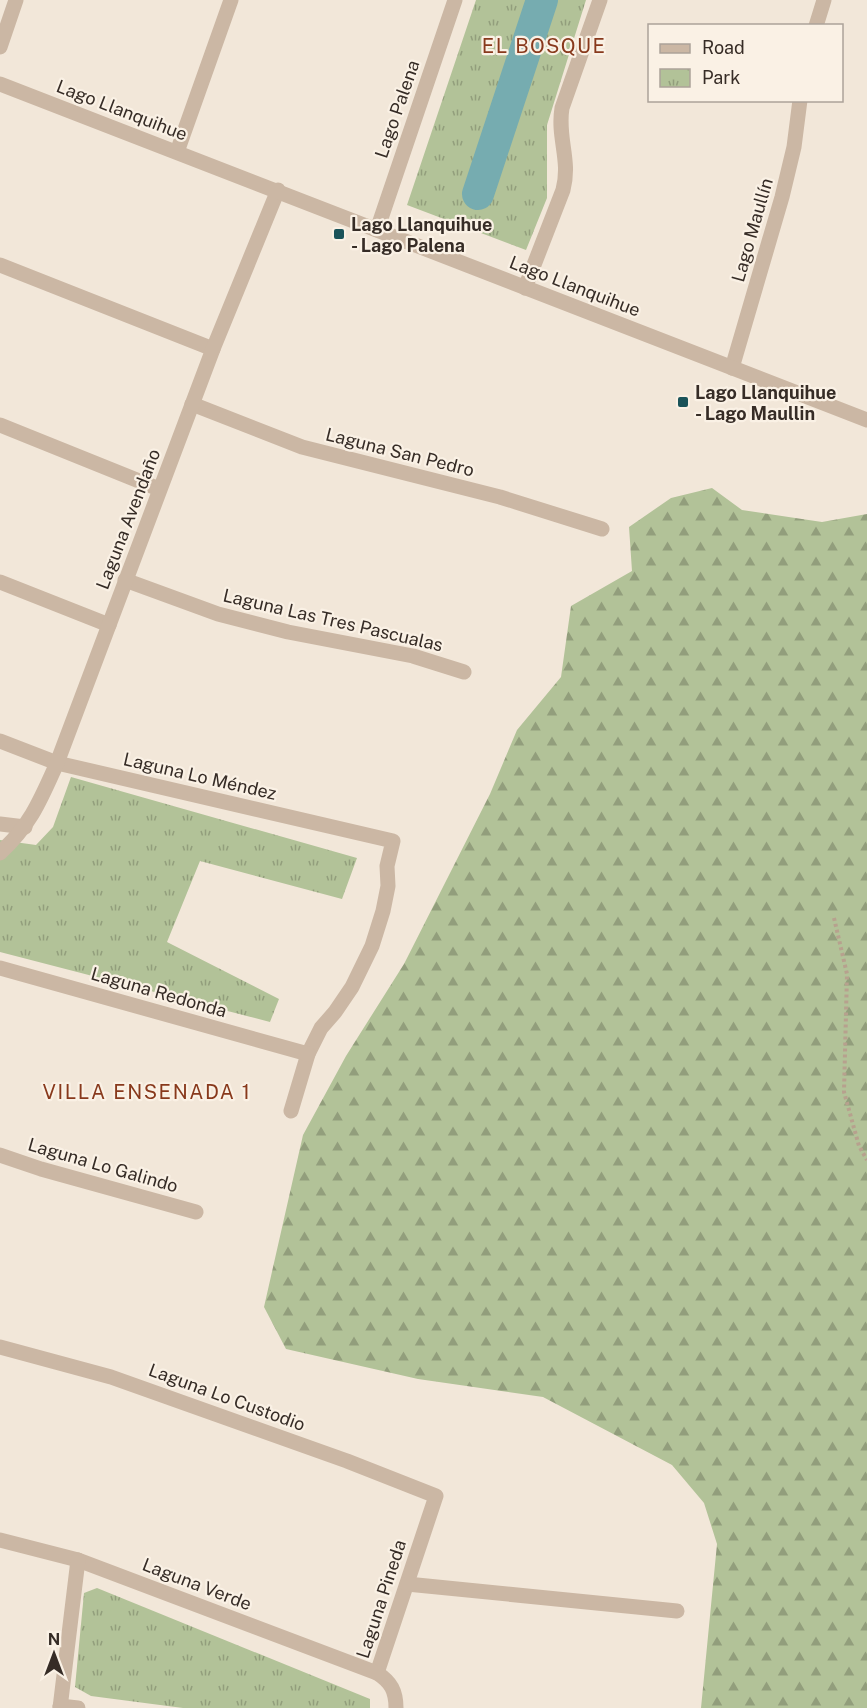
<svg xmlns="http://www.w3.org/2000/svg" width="867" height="1708" viewBox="0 0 867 1708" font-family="'Public Sans',sans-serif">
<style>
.forest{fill:url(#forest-firs)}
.park{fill:url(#park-tufts)}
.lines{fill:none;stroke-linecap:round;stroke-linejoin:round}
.canal{stroke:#76acb0;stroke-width:32}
.path{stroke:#b7a18e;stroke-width:4;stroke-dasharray:3 3;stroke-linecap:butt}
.minor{stroke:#cbb7a4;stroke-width:15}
.tertiary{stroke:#cbb7a4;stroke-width:15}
.poi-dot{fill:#1a5359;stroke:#faf1e5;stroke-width:2}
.labels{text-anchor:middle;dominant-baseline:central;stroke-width:4.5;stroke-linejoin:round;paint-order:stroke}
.street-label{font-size:18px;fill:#362c26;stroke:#faf1e5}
.poi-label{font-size:18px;font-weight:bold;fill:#362c26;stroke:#faf1e5;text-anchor:start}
.neighbourhood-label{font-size:20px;letter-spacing:1.5px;fill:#88391c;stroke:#faf1e5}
</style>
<defs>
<pattern id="forest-firs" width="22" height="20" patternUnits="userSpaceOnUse" patternTransform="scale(1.5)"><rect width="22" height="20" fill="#b2c298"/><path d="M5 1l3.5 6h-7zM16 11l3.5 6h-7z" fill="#929e7c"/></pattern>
<pattern id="park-tufts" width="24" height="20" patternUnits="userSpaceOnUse" patternTransform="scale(1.5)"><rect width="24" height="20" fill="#b2c298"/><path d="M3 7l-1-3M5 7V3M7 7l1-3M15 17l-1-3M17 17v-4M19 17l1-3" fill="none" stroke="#929e7c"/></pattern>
</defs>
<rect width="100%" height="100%" fill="#f2e7d9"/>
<path class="forest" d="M712,488L742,510L822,522L867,514V1708H701L717,1544L704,1503L672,1465L543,1397L418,1379L286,1349L264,1307L303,1135L346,1056L404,964L490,794L517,730L561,677L571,606L632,571L629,527L671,498Z"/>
<g class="park">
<path d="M476,0H586L547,125V198L526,250L407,205Z"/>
<path d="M71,777L357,858L342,899L200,861L167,942L279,999L270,1022L0,952V840L36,845L53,827Z"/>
<path d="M97,1588L370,1699V1708H183L91,1696L75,1687L84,1593Z"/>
</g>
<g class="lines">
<path class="canal" d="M478,194L542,0"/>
<path class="path" d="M834,918L847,974L844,1092L859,1146L867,1160"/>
<g class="minor">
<path d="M816,26L824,0"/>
<path d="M0,47L16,0"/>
<path d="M177,152L231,0"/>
<path d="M377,230L455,0"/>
<path d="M0,265L213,349"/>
<path d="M525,288L563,190C571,160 557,138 562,108L600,0"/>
<path d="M732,368L782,197L794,147L800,100"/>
<path d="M192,404L302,447L500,497L602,529"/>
<path d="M0,425L159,489"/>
<path d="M125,580L218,614L288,632L413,656L464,672"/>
<path d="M0,582L109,625"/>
<path d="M0,741L57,763L393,841L387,866L388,886L383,911L372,946L352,987L335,1012L321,1028L308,1054L291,1111"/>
<path d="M0,824L25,827"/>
<path d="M0,853C31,824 40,801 57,763L213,349L278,190"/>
<path d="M0,968L308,1054"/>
<path d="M0,1155L41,1169L196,1212"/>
<path d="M0,1347L111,1377L347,1461L436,1496L377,1673"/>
<path d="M0,1540L78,1560L377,1673C391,1682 396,1691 396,1708"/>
<path d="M407,1584L677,1611"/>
<path d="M60,1706L78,1708"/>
<path d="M60,1708L78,1560"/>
</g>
<path class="tertiary" d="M0,84L867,420"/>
</g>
<g class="poi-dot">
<rect x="333" y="228" width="12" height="12" rx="3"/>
<rect x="677" y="396" width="12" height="12" rx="3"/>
</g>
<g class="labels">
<g class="street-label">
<text transform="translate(397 109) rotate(-71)">Lago Palena</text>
<text transform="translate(122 110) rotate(21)">Lago Llanquihue</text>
<text transform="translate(752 230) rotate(-74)">Lago Maullín</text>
<text transform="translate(575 286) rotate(21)">Lago Llanquihue</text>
<text transform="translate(400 452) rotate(14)">Laguna San Pedro</text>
<text transform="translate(128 519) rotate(-69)">Laguna Avendaño</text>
<text transform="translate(333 620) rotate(13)">Laguna Las Tres Pascualas</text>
<text transform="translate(200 776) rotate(13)">Laguna Lo Méndez</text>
<text transform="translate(159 992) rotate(16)">Laguna Redonda</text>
<text transform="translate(103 1165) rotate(16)">Laguna Lo Galindo</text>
<text transform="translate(227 1397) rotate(20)">Laguna Lo Custodio</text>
<text transform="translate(197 1584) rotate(21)">Laguna Verde</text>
<text transform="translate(381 1599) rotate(-72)">Laguna Pineda</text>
</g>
<g class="poi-label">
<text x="351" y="224">Lago Llanquihue<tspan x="351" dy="21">- Lago Palena</tspan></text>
<text x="695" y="392">Lago Llanquihue<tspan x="695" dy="21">- Lago Maullin</tspan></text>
</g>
<g class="neighbourhood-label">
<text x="544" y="46">EL BOSQUE</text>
<text x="147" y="1092">VILLA ENSENADA 1</text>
</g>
</g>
<rect x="648" y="24" width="195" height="78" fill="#faf1e5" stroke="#aca299" stroke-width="1.5"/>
<rect x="660" y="44" width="30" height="9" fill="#cbb7a4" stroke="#aca299" stroke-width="1.5"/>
<text x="702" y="54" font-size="18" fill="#362c26">Road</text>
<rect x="660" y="69" width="30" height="18" fill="url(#park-tufts)" stroke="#aca299" stroke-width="1.5"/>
<text x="702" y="84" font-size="18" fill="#362c26">Park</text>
<g transform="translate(54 1654)" stroke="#faf1e5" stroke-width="4.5" paint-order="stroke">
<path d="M0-4.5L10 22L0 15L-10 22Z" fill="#362c26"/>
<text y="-9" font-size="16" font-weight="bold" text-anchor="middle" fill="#362c26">N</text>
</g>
</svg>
